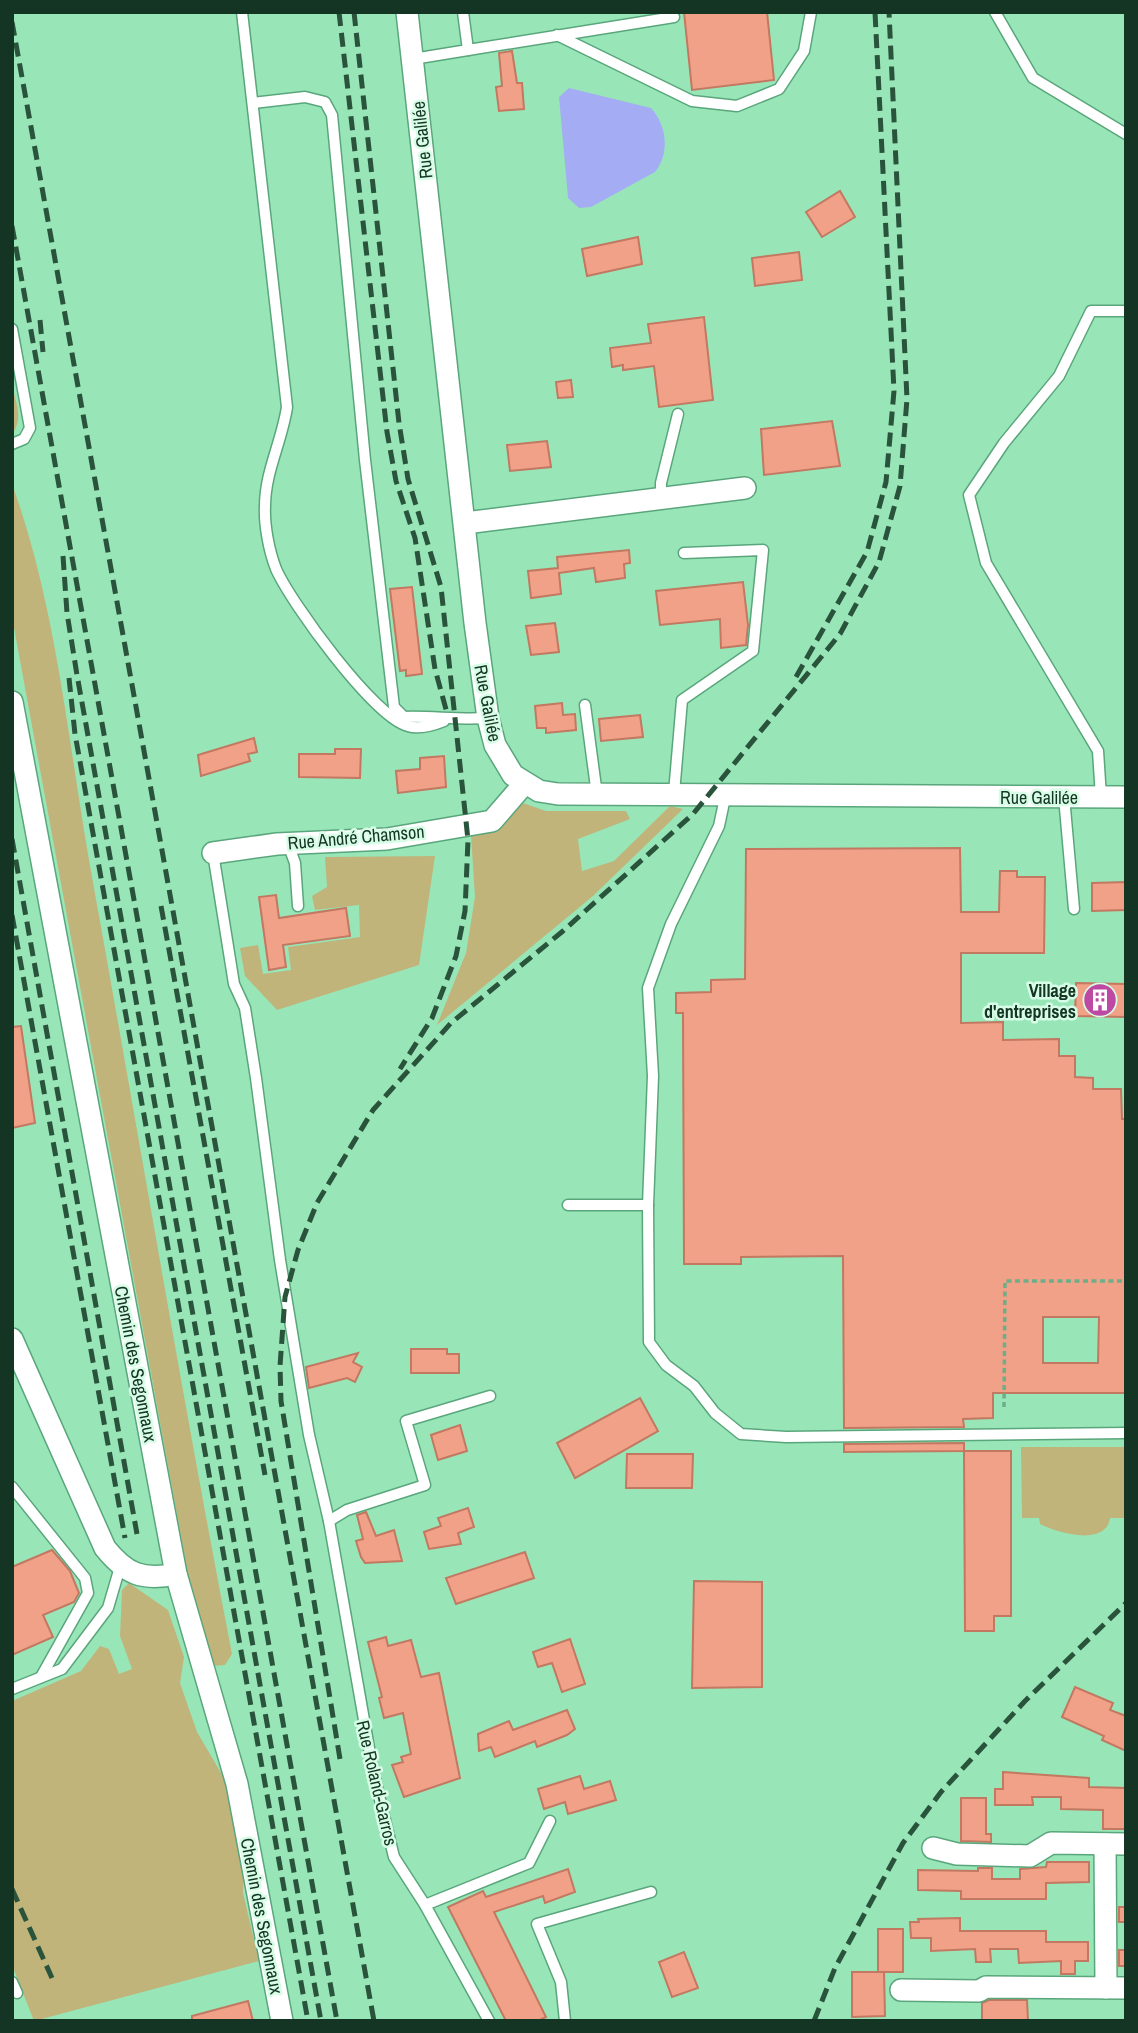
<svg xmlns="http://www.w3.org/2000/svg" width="1138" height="2033" viewBox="0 0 1138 2033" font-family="'Archivo Narrow',sans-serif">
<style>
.green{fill:#c0b47a}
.water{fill:#a4adf4}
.building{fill:#f1a188;stroke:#c27861;stroke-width:2;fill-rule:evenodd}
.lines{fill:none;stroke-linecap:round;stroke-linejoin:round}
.service-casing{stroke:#5aa67c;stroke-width:13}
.minor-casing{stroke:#5aa67c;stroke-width:24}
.path{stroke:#6dad88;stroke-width:3.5;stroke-dasharray:5 3.5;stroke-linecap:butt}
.service{stroke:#fff;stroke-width:10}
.minor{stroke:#fff;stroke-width:21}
.rail{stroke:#2a533c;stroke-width:5;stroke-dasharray:14 7;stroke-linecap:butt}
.labels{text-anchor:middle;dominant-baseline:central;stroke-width:5;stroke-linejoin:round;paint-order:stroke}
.street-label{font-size:18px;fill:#143523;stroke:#d7fde6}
.poi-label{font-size:18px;font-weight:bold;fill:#143523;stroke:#d7fde6;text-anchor:end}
</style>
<rect width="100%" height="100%" fill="#98e6b8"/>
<g class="green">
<path d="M12,385C16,403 24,419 12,434Z"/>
<path d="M12,484C58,611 68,745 92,877C139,1136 182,1396 232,1654L225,1665L212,1666L188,1574L12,617Z"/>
<path d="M523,803L546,811H626L630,819L578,839L582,871L614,861L670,806L683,809L593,896L437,1025L466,953L475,897L471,835L496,830Z"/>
<path d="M435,856L419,965L277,1010L245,976L240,948L258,945L263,974L291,970L288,947L360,937L359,905L315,910L312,896L327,887L325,857Z"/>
<path d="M1021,1447H1126V1518H1110C1106,1547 1057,1533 1040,1524L1039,1518H1022Z"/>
<path d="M129,1583L168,1610L184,1657L180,1683L197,1732L234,1795L244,1862L243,1893L259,1961L34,2021L12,1965V1701L81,1671L100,1646L109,1649L119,1674L132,1669L120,1636L122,1590Z"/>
</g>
<path class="water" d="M569,88L651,108C667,125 670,154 655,172L591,207L579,208L568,198L559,97Z"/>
<g class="building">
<path d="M684,12H767L774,80L692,90Z"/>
<path d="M512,51L517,83H522L524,109L499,111L496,87L502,86L499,53Z"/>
<path d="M840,191L855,217L822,237L806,212Z"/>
<path d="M638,237L642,264L587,276L582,249Z"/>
<path d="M799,252L802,280L755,286L752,258Z"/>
<path d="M704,317L713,400L659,407L654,366L623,370V365L612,367L610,348L651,343L648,324Z"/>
<path d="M571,380L573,397L558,398L556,382Z"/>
<path d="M832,421L840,466L764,475L761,429Z"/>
<path d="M547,441L551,467L510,471L507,445Z"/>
<path d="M629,550L630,563L624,564L625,578L596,582L594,568L559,573L561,594L531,598L528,571L558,568L557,557Z"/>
<path d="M743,582L748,625L746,645L721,648L720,619L660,625L656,591Z"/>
<path d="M412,587L422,674L406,676V670L400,671L390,589Z"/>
<path d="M555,623L559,652L531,655L526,626Z"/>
<path d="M562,703L563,715L575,714L576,730L546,733V728H537L535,706Z"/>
<path d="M640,715L643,737L601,741L599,719Z"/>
<path d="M254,738L257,752L248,754L250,761L201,776L198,755Z"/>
<path d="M335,749H361L360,778L299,777V754H335Z"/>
<path d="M444,756L446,787L398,793L396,771L420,769V758Z"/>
<path d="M960,848L961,912H999L1000,871H1017V877H1045L1044,953H961V1023L1003,1022V1040L1059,1039V1056H1075V1077L1093,1078V1089H1121L1122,1119H1126V1393H993V1418L963,1419L964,1427L844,1428L843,1256L741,1257V1264H684L683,1013H676V993L711,992V980L745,979L746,849ZM1043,1317H1099L1098,1363H1043Z"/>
<path d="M1126,882V910L1092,911V883Z"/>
<path d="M276,895L279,918L346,908L350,936L283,945L286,967L269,970L259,897Z"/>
<path d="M1076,983L1126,984V1017L1075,1016Z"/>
<path d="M21,1026L35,1123L12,1128V1027Z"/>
<path d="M411,1349H447V1354H459V1373H411Z"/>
<path d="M358,1353L353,1362L362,1367L355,1382L347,1378L309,1388L306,1367Z"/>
<path d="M640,1398L658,1431L575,1478L557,1443Z"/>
<path d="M460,1425L467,1451L438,1460L431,1435Z"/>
<path d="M964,1443V1451L844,1452V1444Z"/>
<path d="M964,1451H1011V1616H994V1631H965Z"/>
<path d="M627,1454H693L692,1488H626Z"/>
<path d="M468,1508L474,1527L458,1533L461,1544L429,1549L424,1532L441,1526L438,1518Z"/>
<path d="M366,1512L376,1536L394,1530L402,1561L365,1563L361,1557L356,1541L363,1539L357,1515Z"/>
<path d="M52,1550L70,1571L79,1593L74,1602L43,1615L53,1637L12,1655V1567Z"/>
<path d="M525,1552L534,1578L456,1604L446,1578Z"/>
<path d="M694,1581L762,1582V1687L692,1688Z"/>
<path d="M386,1637L388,1646L411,1640L421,1677L439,1673L460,1778L404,1797L392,1765L403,1762L401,1757L411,1754L403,1713L384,1718L379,1698L382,1697L368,1642Z"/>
<path d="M570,1639L585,1684L562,1692L552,1663L538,1667L533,1652Z"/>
<path d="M1075,1687L1113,1703L1110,1710L1126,1716V1751L1102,1740L1104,1736L1062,1717Z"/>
<path d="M567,1710L575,1729L567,1735L537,1747L535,1741L495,1757L491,1747L479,1751L478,1734L509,1721L513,1730Z"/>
<path d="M1003,1772L1089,1778V1787L1126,1788V1829H1103V1810L1061,1809V1797H1032L1033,1805H995V1789H1003Z"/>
<path d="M580,1776L584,1789L610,1781L616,1800L568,1814L565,1802L544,1809L538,1789Z"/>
<path d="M961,1798H986V1834H991V1842L961,1841Z"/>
<path d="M1047,1862H1089V1882L1046,1883V1899H961V1891L918,1890V1870L978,1871V1868H992V1879H1020V1869L1046,1867Z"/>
<path d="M568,1869L575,1892L545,1903L543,1896L494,1912L546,2017L538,2021H506L448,1907L483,1891L486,1897Z"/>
<rect x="1119" y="1907" width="7" height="15"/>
<path d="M960,1918V1931H1046V1942H1088V1961H1075V1974H1061V1961L1019,1963L1018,1949H990L991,1962H976L975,1949L931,1951V1938H911L910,1922H919L918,1919Z"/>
<rect x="878" y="1929" width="25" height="43"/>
<rect x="1119" y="1950" width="7" height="16"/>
<path d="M684,1952L698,1988L672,1997L659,1962Z"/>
<path d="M852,1972H884L885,2016L852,2017Z"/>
<path d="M989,2000H1027L1028,2021H982V2003Z"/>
<path d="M248,2001L253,2021H192V2016Z"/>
</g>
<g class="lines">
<g class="service-casing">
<g id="service">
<path d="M242,12L287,407C282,441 265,472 265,506C264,525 269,551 276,569C291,603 374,717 408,726C420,730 434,725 444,721"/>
<path d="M995,12L1033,78L1126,134"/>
<path d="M557,35L692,101L737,106L779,89L804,51L811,12"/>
<path d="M468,50L674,17"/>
<path d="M413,59L468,50L463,12"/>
<path d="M253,103L305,97L325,102L332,115L365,460L394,707L404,717C433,716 458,720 488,718"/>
<path d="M12,329L30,428L24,439L12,444"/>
<path d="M661,498V483L678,414"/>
<path d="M585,705L597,795"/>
<path d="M674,793L682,700L753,651L763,550L684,553"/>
<path d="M1064,797L1074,909"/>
<path d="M1101,797L1098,751L986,563L969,495L1004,443L1059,376L1091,311H1126"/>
<path d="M288,844L295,863L298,906"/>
<path d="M213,853L234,984L245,1008L256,1078L280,1260L309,1435L329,1521L347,1510L425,1485L406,1421L490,1396"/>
<path d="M568,1205H648L653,1076L648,988L671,924L719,826L726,793"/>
<path d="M648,1205L649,1342L666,1365L694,1386L715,1413L741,1434L786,1437L1126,1433"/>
<path d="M12,1487L85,1578L88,1593L41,1677"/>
<path d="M329,1521L373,1771L394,1857L425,1905L489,2021"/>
<path d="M12,1689L62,1669L108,1608L120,1567"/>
<path d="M425,1905L529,1863L550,1821"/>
<path d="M12,1982L17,1993"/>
<path d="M565,2021L561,1982L537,1924L651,1892"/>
</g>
</g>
<g class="minor-casing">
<g id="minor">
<path d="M407,12L475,623L488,718L495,745L513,775L539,791L558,794L1126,797"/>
<path d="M465,523L745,488"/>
<path d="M12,702L176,1574L237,1784L282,2021"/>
<path d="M213,853L277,844L387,839L492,821L524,784"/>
<path d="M12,1339L105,1548C126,1574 142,1581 176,1574"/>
<path d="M1105,1844L1106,1988"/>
<path d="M933,1848L957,1854L1030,1856L1051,1843L1126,1844"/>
<path d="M901,1990L979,1991L986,1987L1126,1988"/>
</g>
</g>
<path class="path" d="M1004,1407L1005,1281H1126"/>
<use href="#service" class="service"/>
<use href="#minor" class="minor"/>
<g class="rail">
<path d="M339,12L387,432L396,481L415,538L435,669L447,713"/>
<path d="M354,12L399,423L408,479L441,587L468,840L465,911L456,956L432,1018L400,1069"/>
<path d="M12,22L374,2021"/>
<path d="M12,226L337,2021"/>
<path d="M40,320L43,352"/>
<path d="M63,556L67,613L77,675L321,2021"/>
<path d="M796,677L867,552L886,482L894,391L875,12"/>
<path d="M69,678L75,734L308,2021"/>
<path d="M12,839L137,1534"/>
<path d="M161,906L265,1475"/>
<path d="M12,915L125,1538"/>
<path d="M340,1759L281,1401L280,1366L285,1297L298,1250L317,1203L373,1110L451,1023L563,931L693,814L840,634L879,562L900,486L907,399L889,12"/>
<path d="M12,1889L52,1978"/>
<path d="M814,2021L835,1968L903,1843L941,1792L1025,1701L1126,1603"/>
</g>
</g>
<defs>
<g id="building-disc" transform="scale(1.75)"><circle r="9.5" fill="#bd49a2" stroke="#d7fde6"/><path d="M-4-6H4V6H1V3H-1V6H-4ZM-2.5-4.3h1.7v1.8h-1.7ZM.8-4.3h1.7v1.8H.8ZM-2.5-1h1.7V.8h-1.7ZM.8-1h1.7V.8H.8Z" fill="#fff"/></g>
</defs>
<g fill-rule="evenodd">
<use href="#building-disc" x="1100" y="1000"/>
</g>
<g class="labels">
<g class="street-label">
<text transform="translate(422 140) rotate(-96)">Rue Galilée</text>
<text transform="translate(488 703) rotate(79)">Rue Galilée</text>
<text x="1039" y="797">Rue Galilée</text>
<text transform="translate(356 837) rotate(-5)">Rue André Chamson</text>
<text transform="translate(136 1364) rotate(79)">Chemin des Segonnaux</text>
<text transform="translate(377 1783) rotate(77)">Rue Roland-Garros</text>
<text transform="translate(262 1916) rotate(79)">Chemin des Segonnaux</text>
</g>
<g class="poi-label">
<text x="1076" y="990">Village<tspan x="1076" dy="21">d'entreprises</tspan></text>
</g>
</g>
<rect width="1138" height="2033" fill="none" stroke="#143523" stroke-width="28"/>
</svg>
